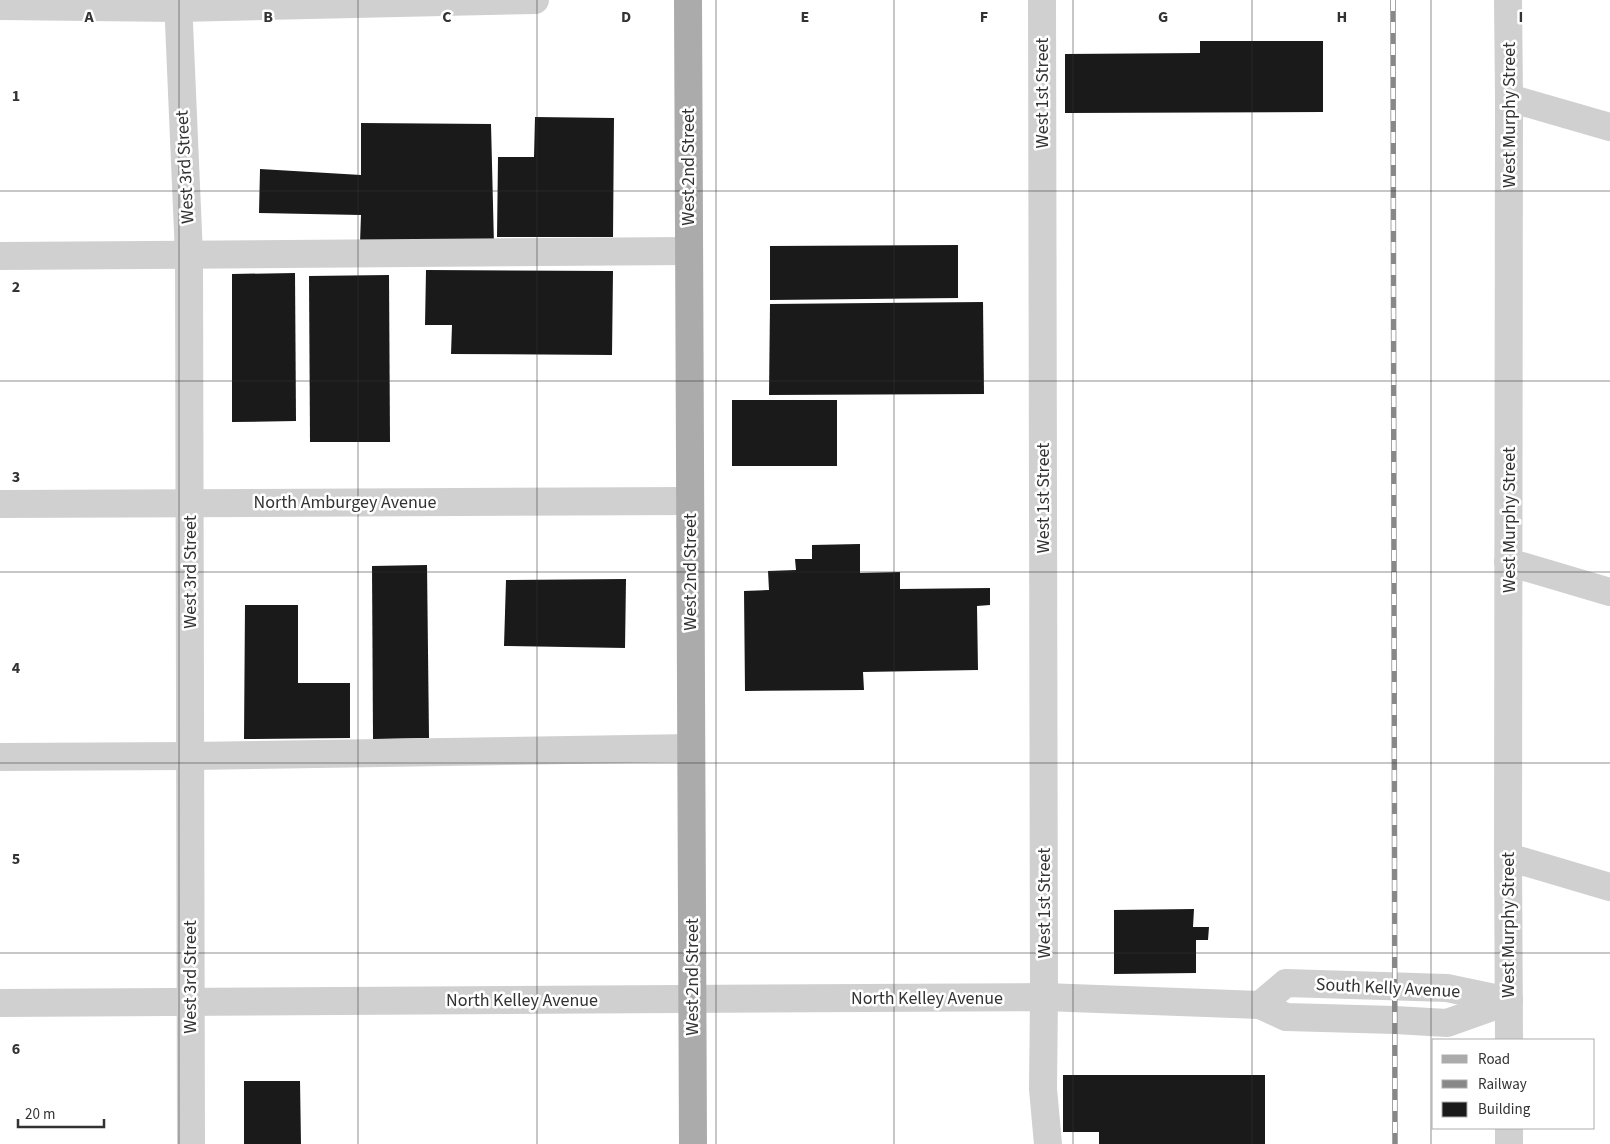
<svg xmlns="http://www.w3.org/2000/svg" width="1610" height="1144" viewBox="0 0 1610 1144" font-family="'Source Sans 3',sans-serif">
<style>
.building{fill:#1a1a1a}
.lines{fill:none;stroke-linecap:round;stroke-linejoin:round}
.minor{stroke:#d0d0d0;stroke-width:28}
.major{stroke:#ababab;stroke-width:28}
.rail-casing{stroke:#888;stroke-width:5.5}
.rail{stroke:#fff;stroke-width:4;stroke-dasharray:11;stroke-linecap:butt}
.grid{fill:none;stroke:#333;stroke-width:1;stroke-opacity:0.55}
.labels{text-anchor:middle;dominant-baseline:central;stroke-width:5;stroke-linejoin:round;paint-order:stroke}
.street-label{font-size:18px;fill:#333;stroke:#fff}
.grid-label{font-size:16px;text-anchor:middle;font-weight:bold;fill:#333;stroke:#fff;stroke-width:5;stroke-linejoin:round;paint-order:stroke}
</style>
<rect width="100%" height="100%" fill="#fff"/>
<g class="building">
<path d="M1200,41H1323V112L1065,113V54L1200,53Z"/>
<path d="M535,117L614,118L613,237H497L498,157H534Z"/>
<path d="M361,123L491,124L494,245L360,243L361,215L259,213L260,169L361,175Z"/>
<path d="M958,245V298L770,300V246Z"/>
<path d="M426,270L613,271L612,355L451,354L452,325H425Z"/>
<path d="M295,273L296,421L232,422V274Z"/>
<path d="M389,275L390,442H310L309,276Z"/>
<path d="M983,302L984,394L769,395L770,304Z"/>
<rect x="732" y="400" width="105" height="66"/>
<path d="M860,544V573L900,572V589L990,588V605L977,606L978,670L863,672L864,690L745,691L744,591L769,590L768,571L796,570L795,559H812V545Z"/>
<path d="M427,565L429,738L373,739L372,566Z"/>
<path d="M626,579L625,648L504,646L506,580Z"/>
<path d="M245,605H298V683H350V738L244,739Z"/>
<path d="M1194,909L1193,927H1209L1208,940H1196V973L1114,974V910Z"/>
<path d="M1063,1075H1265V1144H1099V1132H1063Z"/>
<path d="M244,1081H300L301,1144H244Z"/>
</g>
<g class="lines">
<g class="minor">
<path d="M178,0L189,255L191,1144"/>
<path d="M1042,0L1044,997L1043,1089L1048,1144"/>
<path d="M1508,0L1509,98L1508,857L1509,1040"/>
<path d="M0,6L178,8L535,0"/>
<path d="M1509,98L1610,127"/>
<path d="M0,256L689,251"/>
<path d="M0,504L690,501"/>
<path d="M1508,562L1610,592"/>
<path d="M0,757L190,756L691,748"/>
<path d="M1508,857L1610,887"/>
<path d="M0,1003L1044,997L1260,1005L1286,1017L1395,1020L1447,1023L1509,1001"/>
<path d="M1260,1005L1286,983L1447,988L1509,1001"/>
<path d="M1509,1128V1144"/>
</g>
<path class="major" d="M688,0L693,1144"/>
<g class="rail-casing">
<path id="rail" d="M1393,0L1395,1144"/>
</g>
<use href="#rail" class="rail"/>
</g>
<path class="grid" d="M179,0V1144M358,0V1144M537,0V1144M716,0V1144M894,0V1144M1073,0V1144M1252,0V1144M1431,0V1144M0,191H1610M0,381H1610M0,572H1610M0,763H1610M0,953H1610"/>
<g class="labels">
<g class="street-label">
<text transform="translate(1042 93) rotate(-90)">West 1st Street</text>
<text transform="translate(1509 115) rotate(-90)">West Murphy Street</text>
<text transform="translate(185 167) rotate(-93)">West 3rd Street</text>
<text transform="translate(688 167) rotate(-90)">West 2nd Street</text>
<text transform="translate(1043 498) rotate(-90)">West 1st Street</text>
<text x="345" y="502">North Amburgey Avenue</text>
<text transform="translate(1509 520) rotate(-90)">West Murphy Street</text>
<text transform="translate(190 572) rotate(-90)">West 3rd Street</text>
<text transform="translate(690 572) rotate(-90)">West 2nd Street</text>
<text transform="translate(1044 903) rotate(-90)">West 1st Street</text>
<text transform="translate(1508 925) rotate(-90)">West Murphy Street</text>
<text transform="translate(190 977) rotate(-90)">West 3rd Street</text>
<text transform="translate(692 977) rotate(-90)">West 2nd Street</text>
<text transform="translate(1388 988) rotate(3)">South Kelly Avenue</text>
<text x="927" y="998">North Kelley Avenue</text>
<text x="522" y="1000">North Kelley Avenue</text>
</g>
</g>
<g class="grid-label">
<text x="89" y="22">A</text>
<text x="268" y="22">B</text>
<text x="447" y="22">C</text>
<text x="626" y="22">D</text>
<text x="805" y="22">E</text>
<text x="984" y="22">F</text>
<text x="1163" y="22">G</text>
<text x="1342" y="22">H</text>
<text x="1521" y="22">I</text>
<text x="16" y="101">1</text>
<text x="16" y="292">2</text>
<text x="16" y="482">3</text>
<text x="16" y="673">4</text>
<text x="16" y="864">5</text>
<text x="16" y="1054">6</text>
</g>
<rect x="1432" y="1039" width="162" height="90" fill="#ffffff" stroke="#adadad"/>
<rect x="1442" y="1055" width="25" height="8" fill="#ababab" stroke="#adadad"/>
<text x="1478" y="1064" font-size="15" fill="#333333">Road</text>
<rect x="1442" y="1080" width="25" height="8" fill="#888888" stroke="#adadad"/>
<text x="1478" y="1089" font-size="15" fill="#333333">Railway</text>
<rect x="1442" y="1102" width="25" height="15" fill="#1a1a1a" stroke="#adadad"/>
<text x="1478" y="1114" font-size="15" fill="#333333">Building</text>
<path d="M18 1119v8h86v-8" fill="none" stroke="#333333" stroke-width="2.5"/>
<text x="25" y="1119" font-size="15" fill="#333333" stroke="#ffffff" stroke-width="4" paint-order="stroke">20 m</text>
</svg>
